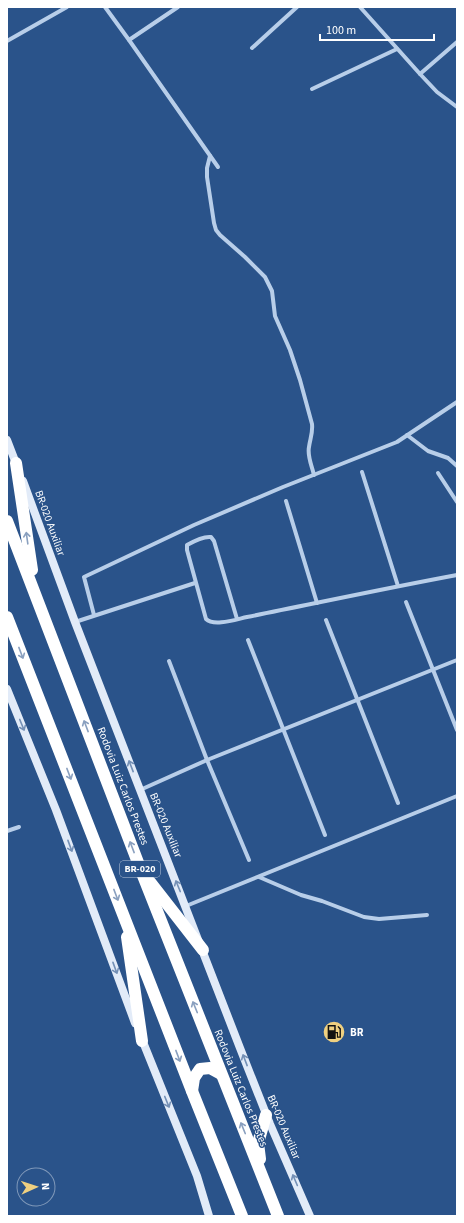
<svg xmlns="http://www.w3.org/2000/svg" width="464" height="1223" viewBox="0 0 464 1223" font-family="'Source Sans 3',sans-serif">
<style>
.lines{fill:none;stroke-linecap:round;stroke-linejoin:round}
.street{stroke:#b8cee9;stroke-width:4}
.secondary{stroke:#e2ebf8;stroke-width:8}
.highway{stroke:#fff;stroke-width:12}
.oneway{stroke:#8aa0bf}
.oneway2{stroke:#7490b6}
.labels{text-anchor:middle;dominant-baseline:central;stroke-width:3;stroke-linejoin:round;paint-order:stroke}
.shield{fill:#2a538a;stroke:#bfcbdc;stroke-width:1}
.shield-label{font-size:10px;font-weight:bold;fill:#fff}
.street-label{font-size:11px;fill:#fff;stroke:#2a538a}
.poi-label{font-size:11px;font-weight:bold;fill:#fff;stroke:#2a538a;text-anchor:start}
</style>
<rect width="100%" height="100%" fill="#2a538a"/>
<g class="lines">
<g class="street">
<path d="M105,7L129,40L218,167"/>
<path d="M360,7L420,74L437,92L457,107"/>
<path d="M129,40L178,7"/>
<path d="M7,41L67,7"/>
<path d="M252,48L297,7"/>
<path d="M420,74L457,42"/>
<path d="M312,89L397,49"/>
<path d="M210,156L207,168V177L214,223L216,230L220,235L245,257L265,277L272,291L275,316L290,350L300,380L312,424C313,433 310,439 309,447C307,456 312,466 314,475"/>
<path d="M407,435L428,451L448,458L457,466"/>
<path d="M362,472L398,586"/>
<path d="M438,473L457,502"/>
<path d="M286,501L317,603"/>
<path d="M406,602L457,730"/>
<path d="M94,615L84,577L194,525L283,487L397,442L457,402"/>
<path d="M237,619L214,541L211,537C203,536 194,541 187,545V550L206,619C214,627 237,619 247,617C317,603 387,588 457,575"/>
<path d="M326,620L398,803"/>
<path d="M75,622L195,583"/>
<path d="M248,640L325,835"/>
<path d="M169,661L207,760L249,860"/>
<path d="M140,790L207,760L457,660"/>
<path d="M7,831L19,827"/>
<path d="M259,877L301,895L322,901L364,917L379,919L427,915"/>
<path d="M186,906L457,796"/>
</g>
<g class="secondary">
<path d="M7,440L17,466"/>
<path d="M23,481L75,622L240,1048L270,1124L310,1216"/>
<path d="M7,689L56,810L135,1023"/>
<path d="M141,1037L197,1176L209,1216"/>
</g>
<g class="highway">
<path d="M16,463L32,570"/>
<path d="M7,521L142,873L278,1216"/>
<path d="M7,617L192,1091L242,1216"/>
<path d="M150,882L203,950"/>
<path d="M127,937L142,1041"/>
<path d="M192,1091L194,1078L200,1069L210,1068L221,1074"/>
<path d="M260,1159L258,1143L266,1115"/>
</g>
</g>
<defs><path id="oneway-shaft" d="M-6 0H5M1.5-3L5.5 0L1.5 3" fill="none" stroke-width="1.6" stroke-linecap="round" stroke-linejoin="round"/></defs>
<g class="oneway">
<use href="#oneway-shaft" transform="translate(27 538) rotate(-98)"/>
<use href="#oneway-shaft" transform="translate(21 653) rotate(69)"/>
<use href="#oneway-shaft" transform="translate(86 726) rotate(-111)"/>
<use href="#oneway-shaft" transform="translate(69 774) rotate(69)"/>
<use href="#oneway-shaft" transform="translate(132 847) rotate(-111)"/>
<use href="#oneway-shaft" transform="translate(116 895) rotate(69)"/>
<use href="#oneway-shaft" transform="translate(195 1007) rotate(-112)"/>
<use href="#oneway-shaft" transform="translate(178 1056) rotate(69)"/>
<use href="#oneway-shaft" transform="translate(243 1128) rotate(-112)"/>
</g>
<g class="oneway2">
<use href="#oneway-shaft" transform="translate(22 725) rotate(68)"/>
<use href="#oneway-shaft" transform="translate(131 766) rotate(-111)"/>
<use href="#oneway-shaft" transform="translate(70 846) rotate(70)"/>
<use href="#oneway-shaft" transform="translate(178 886) rotate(-112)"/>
<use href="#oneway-shaft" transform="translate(115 968) rotate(70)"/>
<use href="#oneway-shaft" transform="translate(245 1060) rotate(-111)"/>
<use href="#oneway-shaft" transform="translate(167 1102) rotate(68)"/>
<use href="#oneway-shaft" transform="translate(295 1180) rotate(-113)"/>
</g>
<defs>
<g id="fuel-disc" transform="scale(1.15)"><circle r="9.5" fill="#efd080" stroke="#2a538a"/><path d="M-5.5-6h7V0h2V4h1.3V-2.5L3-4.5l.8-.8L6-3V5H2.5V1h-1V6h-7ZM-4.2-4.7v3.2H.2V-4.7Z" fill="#111"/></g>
</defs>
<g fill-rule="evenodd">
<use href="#fuel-disc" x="334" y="1032"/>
</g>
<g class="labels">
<rect class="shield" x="120" y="861" width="40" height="16" rx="3"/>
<g class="shield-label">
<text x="140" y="869">BR-020</text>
</g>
<g class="street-label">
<text transform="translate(50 523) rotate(70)">BR-020 Auxiliar</text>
<text transform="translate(123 786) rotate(69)">Rodovia Luiz Carlos Prestes</text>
<text transform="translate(166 825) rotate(68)">BR-020 Auxiliar</text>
<text transform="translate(241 1088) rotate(68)">Rodovia Luiz Carlos Prestes</text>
<text transform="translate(284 1127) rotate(67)">BR-020 Auxiliar</text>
</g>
<g class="poi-label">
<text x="350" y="1032">BR</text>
</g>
</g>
<rect width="464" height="1223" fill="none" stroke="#ffffff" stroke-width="16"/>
<g transform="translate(36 1187) rotate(87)"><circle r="19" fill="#2a538a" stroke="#7f98b9"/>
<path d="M0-3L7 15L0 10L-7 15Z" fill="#efd080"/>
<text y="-6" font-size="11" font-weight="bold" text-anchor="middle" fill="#ffffff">N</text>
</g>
<path d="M320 34v6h114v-6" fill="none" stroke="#ffffff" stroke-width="2"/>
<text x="326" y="34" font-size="12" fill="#ffffff" stroke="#2a538a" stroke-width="3" paint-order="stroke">100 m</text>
</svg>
